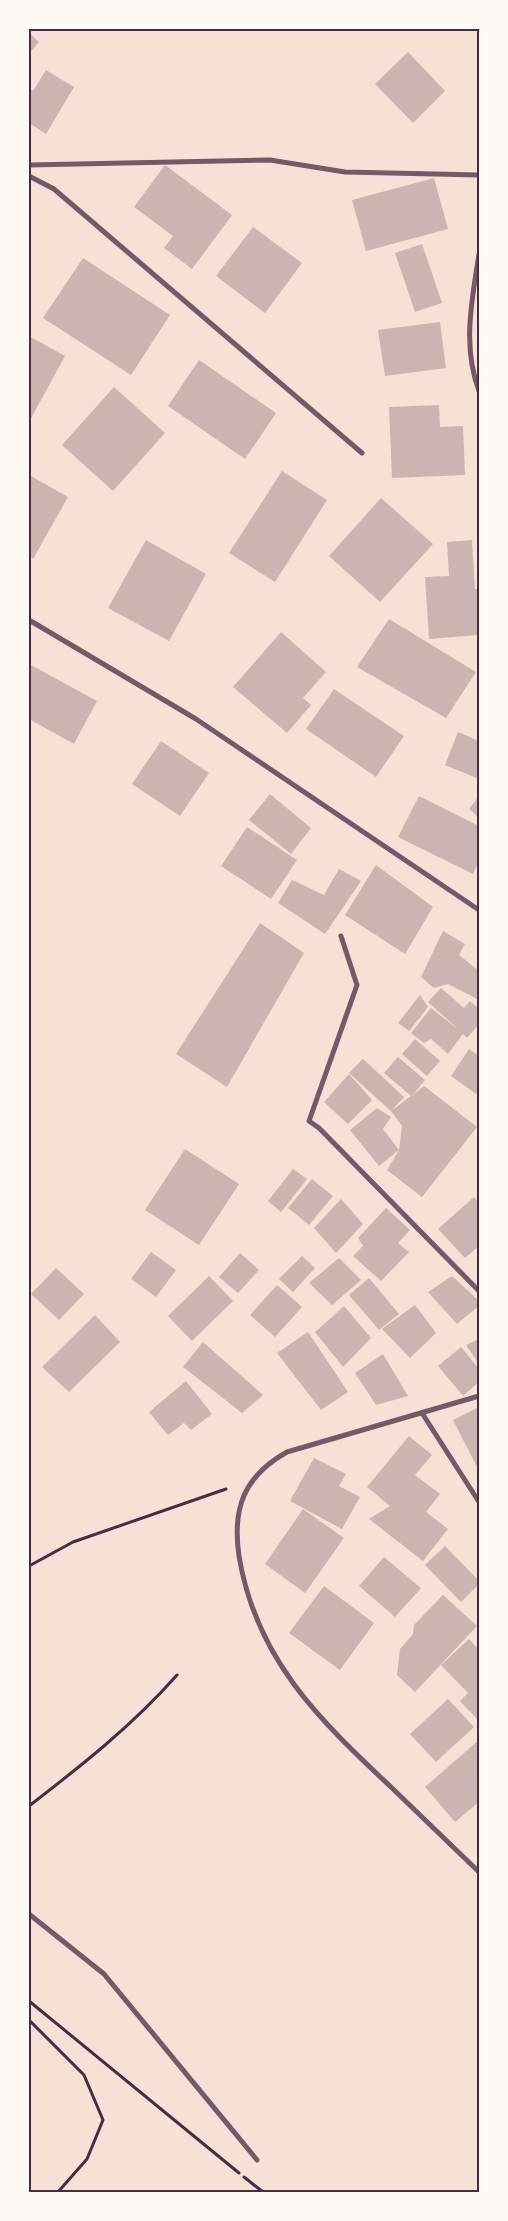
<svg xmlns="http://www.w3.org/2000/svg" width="508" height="2221" viewBox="0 0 508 2221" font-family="'Noto Serif',serif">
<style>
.building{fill:#ccb4b1}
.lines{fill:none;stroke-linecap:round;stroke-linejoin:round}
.path{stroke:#4a2c40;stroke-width:3}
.minor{stroke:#755966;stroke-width:5}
.neatline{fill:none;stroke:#4a2c40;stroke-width:2}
</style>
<rect width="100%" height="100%" fill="#f7e1d7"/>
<g class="building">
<path d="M29,33L39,42L29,54Z"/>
<path d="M408,52L445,91L413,123L375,84Z"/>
<path d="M46,70L74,87L46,134L29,123V88L33,91Z"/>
<path d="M165,165L232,215L192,269L164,248L173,236L134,207Z"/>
<path d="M434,178L448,229L366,251L352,200Z"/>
<path d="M253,227L302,263L265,313L216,276Z"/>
<path d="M422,244L442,303L415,312L395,253Z"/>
<path d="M83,258L170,315L131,375L43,318Z"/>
<path d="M440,322L446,368L385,376L378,330Z"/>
<path d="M29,336L65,356L29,422Z"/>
<path d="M199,360L276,413L245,459L168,406Z"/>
<path d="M114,387L165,433L113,491L62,445Z"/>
<path d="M439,405L440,427L463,426L465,475L392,478L389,407Z"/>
<path d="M282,471L327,500L275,582L229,553Z"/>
<path d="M29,475L68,497L33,559L29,556Z"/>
<path d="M381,498L433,544L380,602L329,556Z"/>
<path d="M146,540L206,574L169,641L108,608Z"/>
<path d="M472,540L475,589H479V635L429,639L425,577L449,576L447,542Z"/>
<path d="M389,619L476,672L446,718L357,667Z"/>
<path d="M281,632L326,672L303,698L311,705L287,733L233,687Z"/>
<path d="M29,664L97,701L74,744L29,719Z"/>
<path d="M334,689L404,736L376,777L306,729Z"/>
<path d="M458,732L479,741V779L445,765Z"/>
<path d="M161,741L209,773L180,816L132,784Z"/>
<path d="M270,794L311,828L291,854L249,820Z"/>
<path d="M419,796L479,826V861L473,874L398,837Z"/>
<path d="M479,796V818L469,809Z"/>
<path d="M247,827L297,860L271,899L221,866Z"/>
<path d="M376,865L433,907L405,954L345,915Z"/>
<path d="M339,869L361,881L325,934L278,903L292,880L324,895Z"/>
<path d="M260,923L304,953L227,1087L176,1054Z"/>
<path d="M443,931L465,944L459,955L479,971V1000L448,984L434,988L421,977Z"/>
<path d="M441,988L464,1008L470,1001L479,1009V1024L467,1038L463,1034L448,1054L431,1039L424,1043L411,1033L431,1008L459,1030L428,1002Z"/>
<path d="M420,995L428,1007L409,1031L398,1023Z"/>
<path d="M415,1039L440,1061L427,1076L402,1054Z"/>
<path d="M469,1049L479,1056V1096L451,1076Z"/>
<path d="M398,1057L425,1080L412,1096L424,1086L477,1127L422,1197L387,1170L399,1150L402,1126L391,1111L411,1096L384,1073Z"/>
<path d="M363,1059L404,1097L391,1111L349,1073Z"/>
<path d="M349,1074L372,1100L348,1124L324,1102Z"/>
<path d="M377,1108L391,1117L383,1129L399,1150L379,1166L350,1130Z"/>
<path d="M185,1149L239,1184L199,1245L145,1210Z"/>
<path d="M293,1169L307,1179L281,1212L268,1201Z"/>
<path d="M312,1179L333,1196L309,1225L288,1208Z"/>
<path d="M474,1197L479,1203V1246L465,1258L438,1229Z"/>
<path d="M341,1199L363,1224L336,1253L314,1228Z"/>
<path d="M386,1208L410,1230L398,1243L409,1252L381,1281L353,1256L363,1246L358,1238Z"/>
<path d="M151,1252L176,1270L156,1297L131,1279Z"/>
<path d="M240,1253L259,1270L238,1293L219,1277Z"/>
<path d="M302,1256L315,1268L293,1292L279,1279Z"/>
<path d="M339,1258L361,1280L332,1305L309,1283Z"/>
<path d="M56,1268L84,1294L59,1320L31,1294Z"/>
<path d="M209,1276L233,1301L192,1341L168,1316Z"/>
<path d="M452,1276L479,1301V1306L457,1324L428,1292Z"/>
<path d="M369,1278L399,1314L379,1330L349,1295Z"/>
<path d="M277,1285L302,1307L275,1337L250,1315Z"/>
<path d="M415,1305L436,1333L410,1358L382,1329Z"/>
<path d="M344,1306L371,1338L343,1367L315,1332Z"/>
<path d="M95,1315L120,1342L69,1392L42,1367Z"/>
<path d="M308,1332L348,1392L321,1410L277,1353Z"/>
<path d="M479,1339V1364L466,1345Z"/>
<path d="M203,1342L263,1395L242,1413L183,1367Z"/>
<path d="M461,1347L479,1369V1382L463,1396L438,1366Z"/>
<path d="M383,1354L408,1396L376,1405L355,1373Z"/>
<path d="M186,1381L212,1414L191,1430L184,1423L168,1435L149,1412Z"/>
<path d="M477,1408L479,1413V1471L453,1420Z"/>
<path d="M409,1436L432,1455L415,1475L440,1494L426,1512L448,1529L423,1561L369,1519L390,1506L367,1487Z"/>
<path d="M314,1458L346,1474L339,1486L360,1497L342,1529L290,1501Z"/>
<path d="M303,1509L344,1538L305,1593L265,1564Z"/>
<path d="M445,1546L479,1581V1584L461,1602L425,1565Z"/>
<path d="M384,1557L421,1588L395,1617L359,1586Z"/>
<path d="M324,1586L374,1623L340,1670L289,1633Z"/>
<path d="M443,1595L477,1626L415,1692L397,1675L400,1649L413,1634L414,1625Z"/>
<path d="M469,1639L478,1649L479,1647V1721L460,1701L468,1693L441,1665Z"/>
<path d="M448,1699L474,1727L436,1762L410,1734Z"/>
<path d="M479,1740V1802L455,1822L425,1787Z"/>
</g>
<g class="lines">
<g class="path">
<path d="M29,1566L73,1542L226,1489"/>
<path d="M29,1806C81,1766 133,1725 177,1675"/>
<path d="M29,2001L239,2173"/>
<path d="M29,2020L84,2075L103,2120L87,2159L58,2192"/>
<path d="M244,2177L263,2192"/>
</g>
<g class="minor">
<path d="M29,165L270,160L345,172L479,175"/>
<path d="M29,176L54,189L362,453"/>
<path d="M479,254C472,300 462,346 479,391"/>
<path d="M29,620L196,719L479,910"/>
<path d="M341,936L357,985L309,1121L319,1128L479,1291"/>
<path d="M479,1396L287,1452C244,1476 232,1508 239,1556C256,1660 320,1720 392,1788C421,1816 450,1844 479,1872"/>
<path d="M422,1413L479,1502"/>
<path d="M29,1914L104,1974L257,2160"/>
</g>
</g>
<rect width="508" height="2221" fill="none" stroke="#fffaf5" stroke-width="60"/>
<rect x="30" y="30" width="448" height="2161" class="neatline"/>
</svg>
